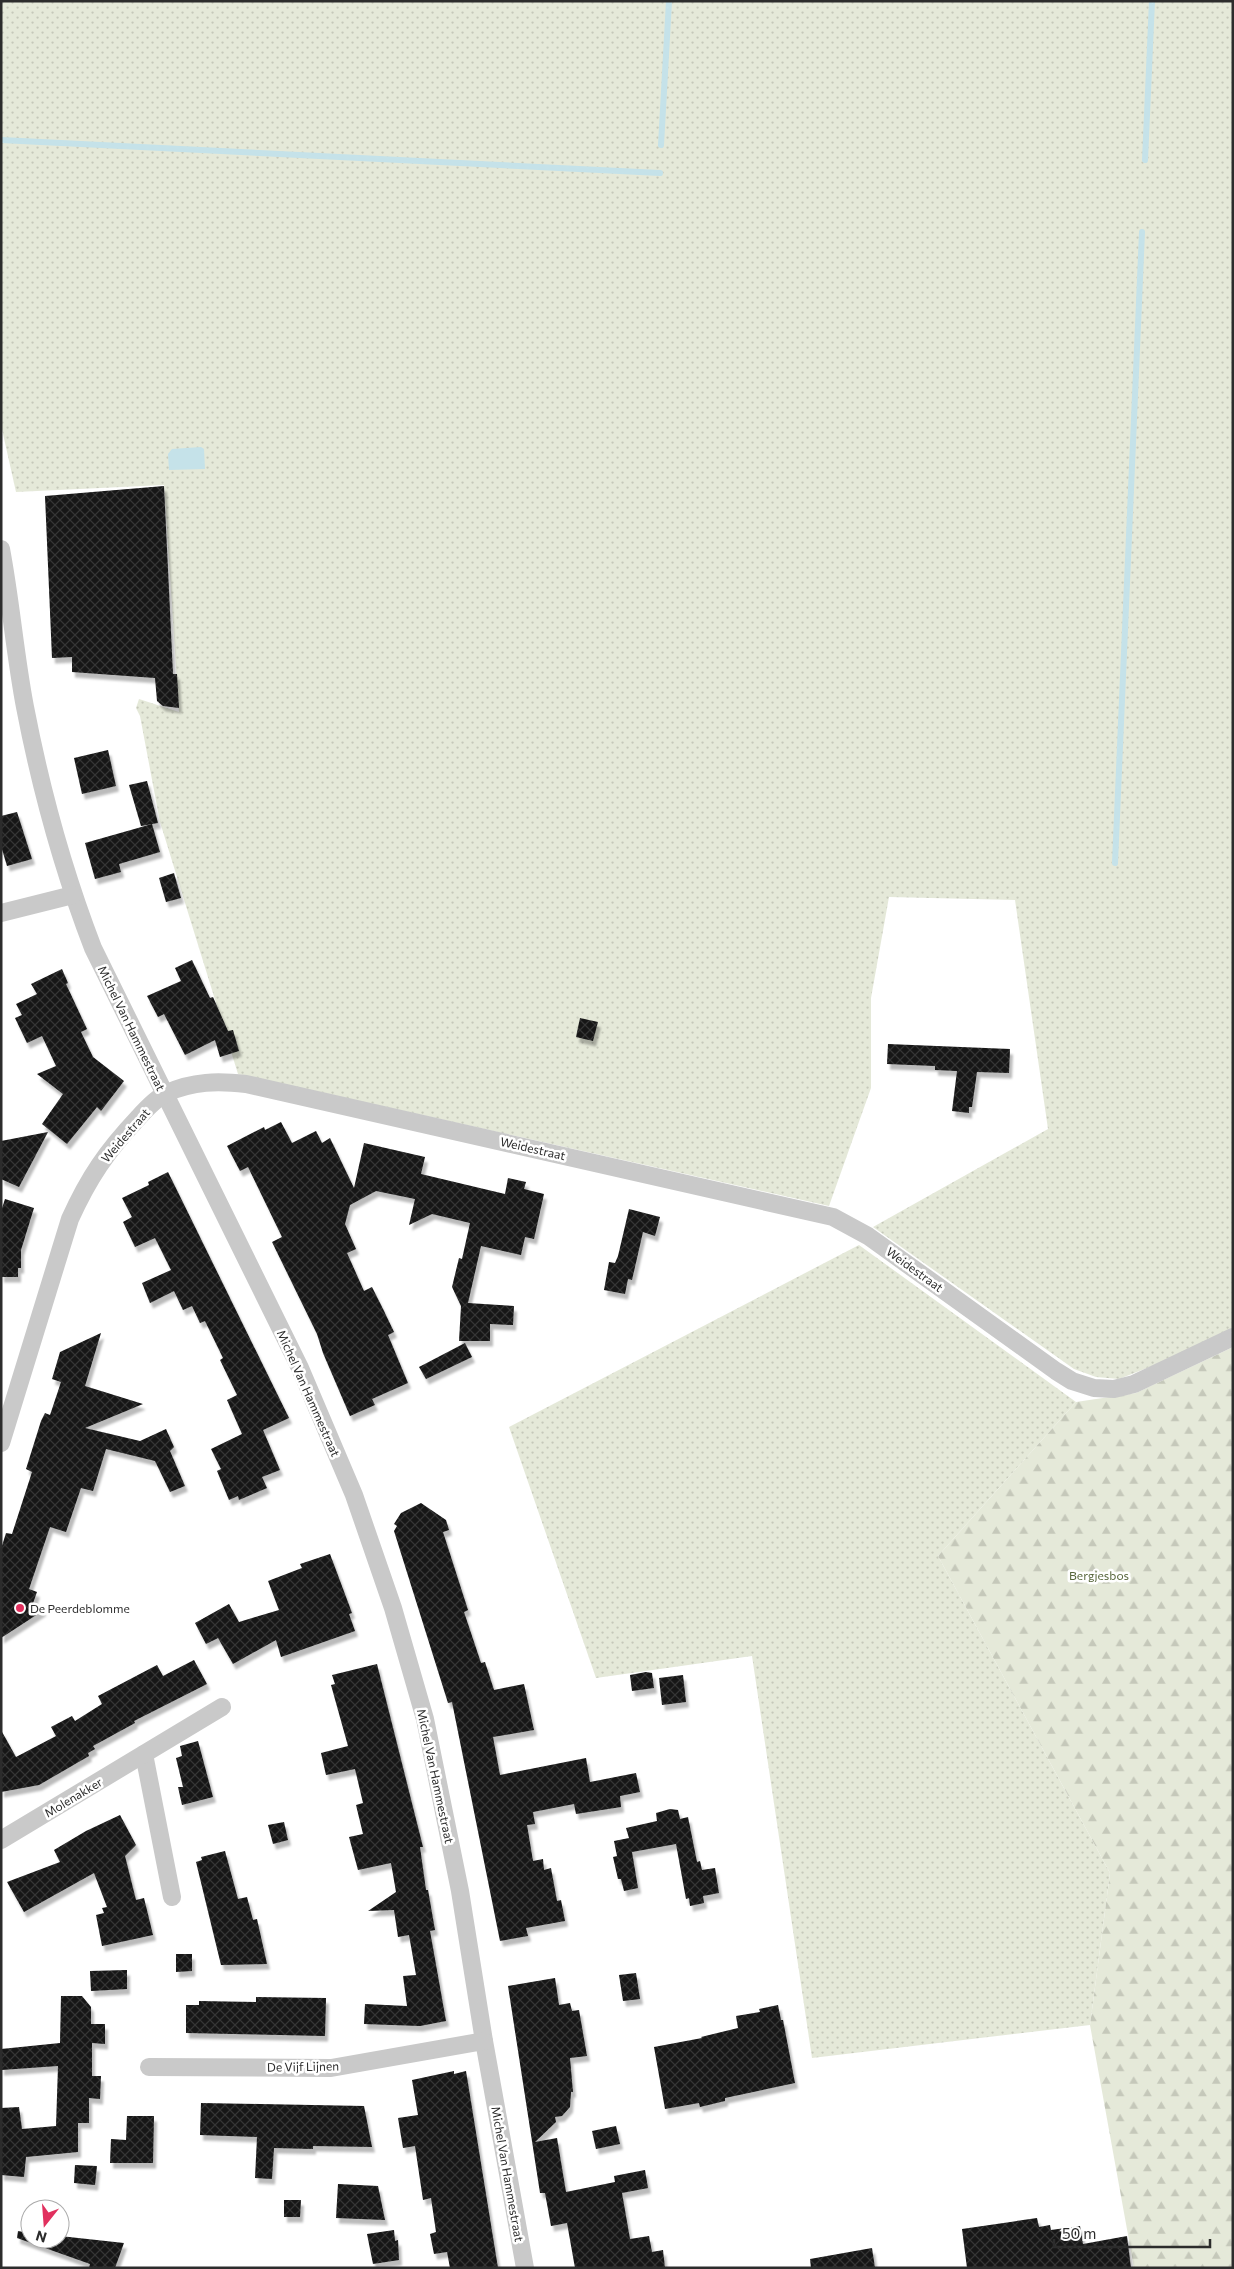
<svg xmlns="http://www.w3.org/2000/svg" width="1234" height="2269" viewBox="0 0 1234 2269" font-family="Commissioner,sans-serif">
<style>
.grass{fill:url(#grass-dots)}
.forest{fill:url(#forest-firs)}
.water{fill:#c5e2e9}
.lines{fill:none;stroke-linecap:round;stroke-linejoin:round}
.stream{stroke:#c5e2e9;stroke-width:6}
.building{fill:url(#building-cross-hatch);filter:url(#shadow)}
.street{stroke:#c9c9c9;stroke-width:18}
.poi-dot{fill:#e1305e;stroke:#fff;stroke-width:2}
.labels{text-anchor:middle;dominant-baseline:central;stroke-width:5;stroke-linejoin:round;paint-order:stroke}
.street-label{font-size:12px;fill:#2c2c2c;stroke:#fff}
.park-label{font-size:12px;fill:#57663b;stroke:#fff}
.poi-label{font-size:12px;fill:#2c2c2c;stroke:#fff;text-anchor:start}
</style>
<defs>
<pattern id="grass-dots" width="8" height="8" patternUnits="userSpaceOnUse" patternTransform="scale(1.25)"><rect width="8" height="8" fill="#e5e9d9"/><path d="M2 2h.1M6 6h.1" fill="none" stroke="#c5c8ba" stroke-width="1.8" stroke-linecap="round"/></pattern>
<pattern id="forest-firs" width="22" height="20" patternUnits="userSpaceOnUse" patternTransform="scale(1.25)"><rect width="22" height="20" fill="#e5e9d9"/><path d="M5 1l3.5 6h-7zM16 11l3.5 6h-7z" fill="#c5c8ba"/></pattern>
<pattern id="building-cross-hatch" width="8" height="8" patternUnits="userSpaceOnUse" patternTransform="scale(1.25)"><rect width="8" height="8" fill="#131313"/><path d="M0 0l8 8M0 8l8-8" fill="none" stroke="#363636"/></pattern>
<filter id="shadow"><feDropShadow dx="3" dy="5.5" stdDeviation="1" flood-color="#0004"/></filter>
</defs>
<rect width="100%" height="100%" fill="#fff"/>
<g class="grass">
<path d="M1,1H1233V1330L1193,1350L1119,1379L1096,1377L1074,1369L873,1227L1048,1129L1015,900L889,897L871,998V1088L829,1206L238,1074L160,822L140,716L136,708L139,699L179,712L164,485L16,492L1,425Z"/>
<path d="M859,1245L1076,1402L938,1556L1110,1873L1090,2025L812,2058L752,1656L596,1678L509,1427Z"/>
</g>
<path class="forest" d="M1233,1347V2268H1134L1090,2025L1110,1873L938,1556L1076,1402L1136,1393Z"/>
<path class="water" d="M201,447L204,449L205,469L169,470L168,454L172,449Z"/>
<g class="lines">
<g class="stream">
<path d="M1,140L660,173"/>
<path d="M661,145L669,1"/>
<path d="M1145,160L1152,1"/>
<path d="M1115,863L1142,232"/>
</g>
</g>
<g class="building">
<path d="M164,486L173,674H177L179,708L163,706L157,701L155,678L72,672V657L52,658L45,496Z"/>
<path d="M108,750L116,786L82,794L74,758Z"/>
<path d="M147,781L158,823L141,826L129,785Z"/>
<path d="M17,812L32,859L7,866L1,846V816Z"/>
<path d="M152,824L160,852L119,864L121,872L95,879L85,843Z"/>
<path d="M174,873L181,898L166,902L159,878Z"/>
<path d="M192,960L210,998L213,997L228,1031L233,1030L239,1051L220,1057L215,1040L185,1055L164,1014L158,1017L147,996L181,981L175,968Z"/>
<path d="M62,969L68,983L66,984L87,1029L81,1032L93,1057L124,1081L101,1111L97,1107L67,1144L42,1124L63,1094L37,1074L56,1066L42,1036L27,1043L15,1018L22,1015L16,1004L37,994L31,984Z"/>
<path d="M580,1018L598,1022L593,1041L576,1037Z"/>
<path d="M888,1044L1010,1049L1009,1073L977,1072L972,1107H969V1113L952,1111L957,1071L935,1070V1066L887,1064Z"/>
<path d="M281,1122L292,1143L316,1131L322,1143L330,1138L354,1188L364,1143L425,1157L421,1174L505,1194L508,1178L526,1182L524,1189L544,1194L534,1239L525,1237L521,1255L481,1246L468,1303L514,1306L513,1325L490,1324V1341H459L461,1306L452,1287L459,1258L462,1259L470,1223L432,1214L409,1225L415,1199L376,1191L350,1205L345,1224L356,1249L347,1253L364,1291L372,1287L384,1311L394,1332L388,1335L408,1383L372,1399L375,1405L350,1416L323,1353L317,1334L272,1242L282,1237L248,1167L240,1171L227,1146L264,1127L265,1130Z"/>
<path d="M48,1132L19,1187L1,1179V1141Z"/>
<path d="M168,1172L289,1418L263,1430L280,1470L262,1477L267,1488L239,1500L238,1496L229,1500L217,1471L221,1469L211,1449L242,1434L227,1400L237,1395L220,1360L223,1358L205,1321L200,1323L192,1306L183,1310L174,1291L150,1303L142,1283L171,1270L155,1238L135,1247L123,1222L132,1217L122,1198L149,1185L148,1182Z"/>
<path d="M5,1199L34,1208L21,1250V1268H18V1277H1V1211Z"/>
<path d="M629,1209L660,1217L655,1236L643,1232L632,1280L628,1279L625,1294L604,1290L609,1262L615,1263L618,1256Z"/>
<path d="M101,1333L85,1386L143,1404L85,1428L140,1441L166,1429L174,1447L170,1451L185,1486L170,1492L155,1461L106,1449L93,1491L81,1488L66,1532L50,1527L29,1589L37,1592L32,1606L44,1610L1,1638V1549L6,1533L12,1534L32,1472L26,1469L41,1421L45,1413L50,1415L61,1382L52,1379L60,1352Z"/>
<path d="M465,1343L472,1357L426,1379L419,1367Z"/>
<path d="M421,1503L446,1520L449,1530L443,1532L468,1610L464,1612L481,1663L485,1662L494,1690L524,1684L534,1730L493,1737L500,1775L586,1758L590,1782L636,1773L640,1792L620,1796L621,1807L576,1814L574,1804L533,1812L535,1824L527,1825L533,1861L543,1859L544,1870L551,1868L557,1901L561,1900L565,1921L526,1928L528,1936L500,1941L452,1702L448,1703L394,1531L397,1526L394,1524L401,1513Z"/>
<path d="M330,1554L352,1613L349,1614L355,1631L281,1657L276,1640L233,1664L218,1638L206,1644L195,1623L229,1604L239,1622L279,1610L268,1581L302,1568L300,1564Z"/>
<path d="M194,1660L207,1684L134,1721L135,1723L93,1746L95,1749L88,1753L89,1756L39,1785L1,1792V1730L16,1757L56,1736L51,1727L72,1716L75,1721L102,1704L98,1696L157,1665L163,1676Z"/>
<path d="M377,1664L423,1847H420L426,1890H428L435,1930L430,1931L446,2021L420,2026L364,2024L365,2004L407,2006L403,1976L416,1975L409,1935L398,1937L394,1910L368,1911L396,1892L391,1863L358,1870L349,1837L363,1834L356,1805L363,1803L355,1769L326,1775L321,1753L348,1746L331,1685L335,1684L332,1675Z"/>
<path d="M646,1672L652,1673L654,1688L632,1691L630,1675Z"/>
<path d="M683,1675L686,1702L662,1705L659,1678Z"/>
<path d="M198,1741L213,1797L182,1805L178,1787H183L176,1758L182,1756L180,1746Z"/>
<path d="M670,1809L678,1810L680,1819L688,1817L697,1862L700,1861L702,1870L715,1868L719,1893L703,1896L704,1903L690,1906L689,1898L686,1899L676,1844L632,1852L638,1888L624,1891L621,1879H618L613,1857L617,1856L614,1841L629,1838L626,1828L657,1821L656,1813Z"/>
<path d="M120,1815L136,1845L125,1856L136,1900L144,1898L153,1935L102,1946L96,1915L104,1913L102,1908L107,1907L94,1873L24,1912L7,1882L60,1862L54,1850L86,1831Z"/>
<path d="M284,1822L288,1840L273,1844L268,1825Z"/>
<path d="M225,1851L238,1899L247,1897L253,1920L257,1919L267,1964L221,1965L196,1862L202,1860L201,1857Z"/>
<path d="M176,1954H192V1971L176,1972Z"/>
<path d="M127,1970V1989L91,1991L90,1971Z"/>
<path d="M636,1973L640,1999L623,2001L619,1975Z"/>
<path d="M555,1978L559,2005L570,2003L572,2011L579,2010L587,2056L570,2058L573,2092H571L570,2107L562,2116L555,2117L556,2122L535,2142L557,2138L566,2192L615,2182L614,2176L645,2170L648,2188L622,2193L630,2239L649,2236L652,2252L663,2250L665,2268H575L567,2223L551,2226L545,2193H540L508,1986Z"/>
<path d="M61,1996H82L91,2007V2024H105V2044L92,2043V2076H101L100,2099L89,2098V2123H78V2152L26,2157L24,2177L1,2175V2108L19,2107L22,2129L56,2126L58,2066L1,2070V2049L60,2043Z"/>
<path d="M256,1997L326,1998L325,2036L186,2033V2005H199V2001L256,2002Z"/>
<path d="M778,2005L781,2020H783L795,2083L725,2098V2101L700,2107L699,2103L665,2109L654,2047L702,2038L701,2037L738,2028L736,2016L760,2012L759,2009Z"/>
<path d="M454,2071V2074L466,2071L498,2268H450L447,2252L434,2254L430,2234L436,2232L431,2198L423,2200L415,2146L403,2148L398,2118L418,2115L412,2080Z"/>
<path d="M201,2103L364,2106L372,2147L313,2146V2149L274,2148L272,2179L255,2178L257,2137L200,2135Z"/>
<path d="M127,2116H154L153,2163H110L111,2139L126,2140Z"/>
<path d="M616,2126L620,2144L596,2149L592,2131Z"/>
<path d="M75,2165L97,2166L95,2185L74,2183Z"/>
<path d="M338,2184L378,2186L385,2220L336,2218Z"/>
<path d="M284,2200H301L300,2217H284Z"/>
<path d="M1037,2218L1039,2227L1050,2225L1051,2230L1080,2226L1083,2244L1127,2236L1131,2268H967L962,2229Z"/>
<path d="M394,2230L395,2241L398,2240L399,2260L373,2264L367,2234Z"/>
<path d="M18,2231L30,2233V2239H60V2236L124,2243L115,2268H89L90,2264L17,2238Z"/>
<path d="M872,2248L875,2268H811L810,2259Z"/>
</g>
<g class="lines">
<g class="street">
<path d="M1,549C11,602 15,655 25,707C41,790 63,870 93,948L300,1368L354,1495L393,1608L425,1719L460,1891L484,2041L525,2268"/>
<path d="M1,913L73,895"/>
<path d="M1,1443L70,1219C89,1177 107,1151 138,1118C146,1109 156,1098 167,1093C193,1081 218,1081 246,1084L833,1217L868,1236L1056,1371L1072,1381L1094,1388L1114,1389L1134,1384L1233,1337"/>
<path d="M144,1754L172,1897"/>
<path d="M1,1840L222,1707"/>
<path d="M149,2067L331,2068L484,2041"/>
</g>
</g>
<circle class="poi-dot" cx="20" cy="1608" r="5"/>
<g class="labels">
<g class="street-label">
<text transform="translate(132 1028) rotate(64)">Michel Van Hammestraat</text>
<text transform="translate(125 1135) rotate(-49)">Weidestraat</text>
<text transform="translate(533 1148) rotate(13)">Weidestraat</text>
<text transform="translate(915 1269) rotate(36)">Weidestraat</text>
<text transform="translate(309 1393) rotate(66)">Michel Van Hammestraat</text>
<text transform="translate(436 1776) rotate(78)">Michel Van Hammestraat</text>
<text transform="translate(73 1797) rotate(-31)">Molenakker</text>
<text transform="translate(303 2066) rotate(-1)">De Vijf Lijnen</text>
<text transform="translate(508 2174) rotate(80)">Michel Van Hammestraat</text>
</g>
<g class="park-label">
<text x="1099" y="1575">Bergjesbos</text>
</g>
<g class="poi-label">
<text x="30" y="1608">De Peerdeblomme</text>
</g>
</g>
<rect width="1234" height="2269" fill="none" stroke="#2c2c2c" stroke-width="5"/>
<g transform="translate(45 2224) rotate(197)"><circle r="24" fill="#ffffff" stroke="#ababab"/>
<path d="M0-4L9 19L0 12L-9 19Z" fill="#e1305e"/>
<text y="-8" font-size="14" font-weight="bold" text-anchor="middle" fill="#2c2c2c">N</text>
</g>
<path d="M1054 2239v8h156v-8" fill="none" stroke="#2c2c2c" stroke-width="2.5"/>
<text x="1062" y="2239" font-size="15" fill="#2c2c2c" stroke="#ffffff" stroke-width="4" paint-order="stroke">50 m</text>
</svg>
